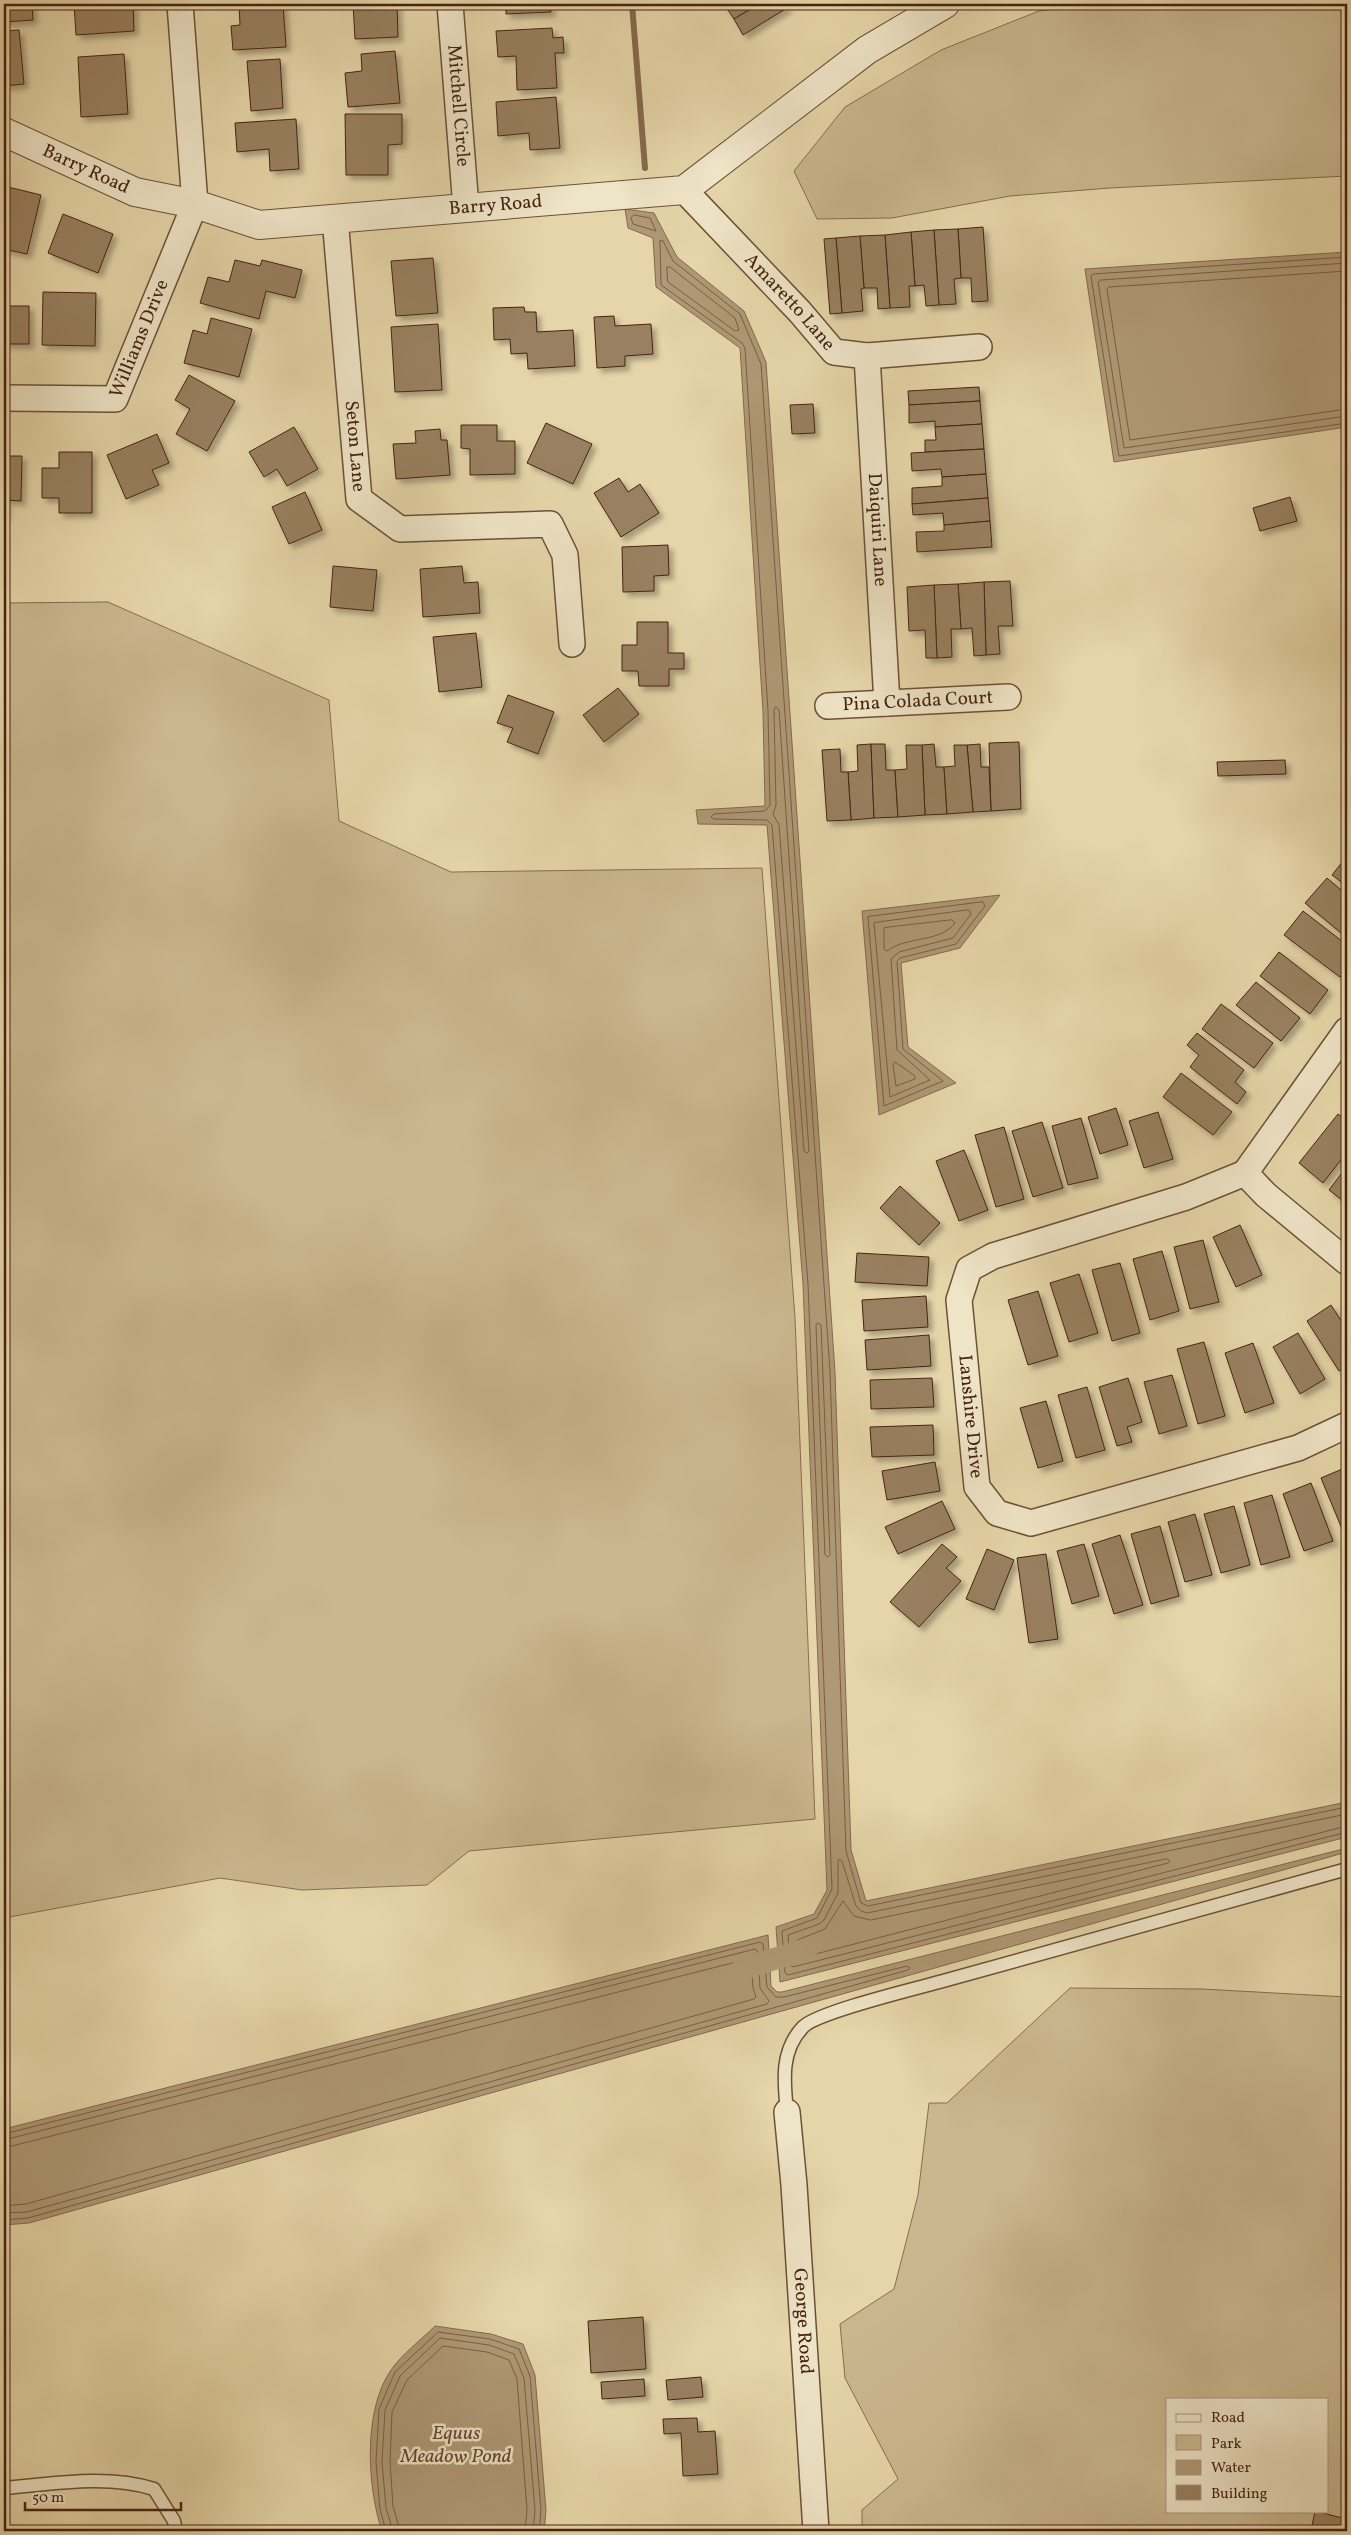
<svg xmlns="http://www.w3.org/2000/svg" width="1351" height="2535" viewBox="0 0 1351 2535" font-family="Vollkorn,serif">
<style>
.green{fill:#cab78f;stroke:#886d51;fill-rule:evenodd}
.water{fill:#af9875;stroke:#85694e}
.lines{fill:none;stroke-linecap:round;stroke-linejoin:round}
.shore{stroke:#7a5e44;stroke-width:1}
.stream{stroke:#85694e;stroke-width:6}
.canal{stroke:#af9875;stroke-width:22}
.building{fill:#998060;stroke:#462313;filter:url(#shadow)}
.service-casing{stroke:#6e5038;stroke-width:15}
.minor-casing{stroke:#6e5038;stroke-width:28}
.tertiary-casing{stroke:#6e5038;stroke-width:30}
.service{stroke:#eee4c6;stroke-width:12}
.minor{stroke:#eee4c6;stroke-width:25}
.tertiary{stroke:#eee4c6;stroke-width:28}
.labels{text-anchor:middle;dominant-baseline:central;stroke-width:5;stroke-linejoin:round;paint-order:stroke}
.street-label{font-size:19px;fill:#462313;stroke:#eee4c6}
.water-label{font-size:20px;font-style:italic;fill:#664630;stroke:#eee4c6}
</style>
<defs>
<filter id="shadow"><feDropShadow dx="4.5" dy="4.5" stdDeviation="2.5" flood-color="#0004"/></filter>
</defs>
<rect width="100%" height="100%" fill="#e5d5a8"/>
<filter id="stains"><feTurbulence type="fractalNoise" baseFrequency=".004" numOctaves="4"/><feColorMatrix values="0 0 0 0 .2 0 0 0 0 .09 0 0 0 0 .02 0 0 0 .5 -.17"/></filter>
<radialGradient id="worn" r=".72"><stop offset=".6" stop-color="#630" stop-opacity="0"/><stop offset="1" stop-color="#630" stop-opacity=".3"/></radialGradient>
<g class="green">
<path d="M1095,4H1347V176L1110,188L1010,196L892,218L817,219L794,171L845,107L941,50L1039,11Z"/>
<path d="M108,602L329,700L339,821L451,872L762,868L795,1318L815,1819L469,1851L427,1885L302,1890L220,1878L4,1918V603Z"/>
<path d="M1070,1988L1202,1989L1347,1997V2531H862V2510L898,2479L845,2378L840,2324L894,2289L918,2195L929,2103H947ZM1167,2399H1327V2511H1167Z"/>
</g>
<g class="water">
<path d="M625,209L654,213L677,257L744,311L766,362L835,1372L851,1850L866,1901L1347,1802V1837L780,1982L776,1927L814,1914L827,1890L803,1284L767,825L698,824L696,810L765,806L763,712L740,348L656,287L653,238L628,228Z"/>
<path d="M1347,252V427L1114,462L1085,269Z"/>
<path d="M1000,895L960,948L901,963L908,1047L956,1083L879,1115L862,911Z"/>
<path d="M1347,1848V1852L29,2223L4,2225V2129L768,1935L771,1986L777,1992H782Z"/>
<path d="M435,2326L491,2334L523,2344L535,2375L546,2511L544,2531H382C367,2487 363,2410 391,2370C402,2354 421,2340 435,2326Z"/>
</g>
<g class="lines">
<g class="shore">
<path d="M634,215L650,218L656,231L633,224L631,218Z"/>
<path d="M1347,257L1093,274L1091,276L1119,456L1347,423"/>
<path d="M1347,263L1101,280L1098,282L1124,448L1347,416"/>
<path d="M667,267H670L735,318L739,330L735,331L668,282Z"/>
<path d="M1347,271L1109,287L1107,289L1130,440L1347,409"/>
<path d="M776,707L779,710L809,1151L807,1153L804,1151L779,825L773,814L776,805L774,710Z"/>
<path d="M983,902L985,906L956,944L900,958L897,961L903,1049L943,1081L884,1106L868,917Z"/>
<path d="M969,910L971,914L953,938L899,952L891,959L897,1050L930,1080L890,1097L874,923Z"/>
<path d="M952,920L955,923C940,943 906,936 887,951L884,949V928Z"/>
<path d="M895,1062L915,1076V1079L896,1086L893,1065Z"/>
<path d="M818,1323L821,1325L830,1555L828,1557L825,1555L816,1326Z"/>
<path d="M1347,1807L868,1906L861,1903L846,1851L830,1372L761,364L740,314L673,261L663,241L660,240L661,285L742,343L745,348L768,711L770,805L765,811L714,814L711,817L714,819L767,820L772,825L808,1284L832,1889L817,1918L782,1931L785,1973L788,1975L1347,1832"/>
<path d="M1347,1814L867,1913L861,1911L856,1906L842,1861L839,1859L838,1861V1893L824,1920L819,1924L788,1935L790,1965L793,1967L1347,1826"/>
<path d="M1167,1859L1170,1861L1168,1863L800,1958L797,1956V1940L825,1929L843,1901L854,1916L870,1920Z"/>
<path d="M4,2134L760,1942L763,1944L767,1987L776,1997H784L907,1966L910,1968L908,1970L28,2218L4,2220"/>
<path d="M4,2140L755,1949L758,1952L760,1988L769,2001L767,2004L27,2212L4,2213"/>
<path d="M4,2148L748,1959L751,1961L753,1988L756,1997L754,1999L26,2204L4,2206"/>
<path d="M386,2531L380,2509L376,2462L379,2409L395,2372L438,2332L490,2339L519,2349L530,2376L541,2510L539,2531"/>
<path d="M393,2531L386,2508L382,2462L385,2410L400,2376L440,2338L489,2345L514,2354L524,2378L535,2510L533,2531"/>
<path d="M400,2531L393,2506L390,2462L392,2412L407,2380L443,2346L487,2352L509,2360L517,2379L527,2510L525,2531"/>
</g>
<path class="stream" d="M632,4L645,168"/>
<path class="canal" d="M742,1969L807,1949"/>
</g>
<g class="building">
<path d="M4,4H32L33,20L4,22Z"/>
<path d="M74,4H133L134,31L76,35Z"/>
<path d="M239,4H283L286,47L233,50L231,26L240,25Z"/>
<path d="M353,4H397L398,37L355,39Z"/>
<path d="M506,4H550L551,12L506,14Z"/>
<path d="M724,4H759L734,19Z"/>
<path d="M759,4H785L787,8L743,35L734,19Z"/>
<path d="M552,28L553,38L563,37L564,53H555L557,88L517,90L516,56L498,57L496,31Z"/>
<path d="M19,30L24,84L4,86V31Z"/>
<path d="M395,51L400,103L348,107L345,73L362,71L361,54Z"/>
<path d="M124,54L128,114L81,117L78,57Z"/>
<path d="M280,59L283,108L251,111L247,61Z"/>
<path d="M556,97L560,148L530,150L529,133L498,136L496,102Z"/>
<path d="M345,114H402V144L388,145V175H346Z"/>
<path d="M296,119L299,169L270,171L269,149L237,152L235,123Z"/>
<path d="M4,186L41,195L27,254L4,249Z"/>
<path d="M63,214L113,234L98,273L48,253Z"/>
<path d="M983,227L988,301L972,302L971,278H961L958,229Z"/>
<path d="M958,229L961,278L954,279L956,304L939,305L934,230Z"/>
<path d="M934,230L939,305L926,306L924,285L915,286L911,232Z"/>
<path d="M911,232L915,286H909L910,307L890,308L885,235Z"/>
<path d="M885,235L890,308L878,309L877,288H864L860,236Z"/>
<path d="M860,236L864,288L861,289L863,311L842,313L836,238Z"/>
<path d="M836,238L842,313L830,314L824,239Z"/>
<path d="M433,258L438,313L396,316L391,261Z"/>
<path d="M235,260L260,266L262,260L302,270L295,298L266,291L259,319L200,303L208,277L229,282Z"/>
<path d="M43,292L96,293L95,346L42,345Z"/>
<rect x="4" y="306" width="25" height="38"/>
<path d="M524,307L525,312H536L537,332L573,330L575,366L528,369L527,353L511,354L510,339L494,340L493,308Z"/>
<path d="M614,316L615,326L651,324L653,354L625,356V366L597,368L594,317Z"/>
<path d="M211,318L252,329L239,377L184,363L193,330L207,334Z"/>
<path d="M438,324L442,390L395,392L391,327Z"/>
<path d="M189,375L235,401L207,451L176,434L190,409L175,400Z"/>
<path d="M979,387L980,401L909,405L908,391Z"/>
<path d="M980,401L982,424L935,427V421L909,423V405Z"/>
<path d="M813,404L815,433L792,434L790,405Z"/>
<path d="M546,423L592,444L573,484L527,463Z"/>
<path d="M982,424L984,449L925,452V440H936L935,427Z"/>
<path d="M461,425H497V441H515V474L470,475V449L461,448Z"/>
<path d="M294,427L318,469L287,486L277,469L264,477L249,452Z"/>
<path d="M440,429L441,440H447L450,475L396,479L393,444L416,443L415,431Z"/>
<path d="M157,434L169,463L152,470L159,485L126,499L107,455Z"/>
<path d="M984,449L986,474L942,477L941,469L912,471L911,453Z"/>
<path d="M59,452H92V513H59V498H42V468H59Z"/>
<path d="M4,456H22L21,501L6,500V515H4Z"/>
<path d="M986,474L988,498L912,504V488L942,486V477Z"/>
<path d="M619,478L628,492L640,484L659,513L621,537L594,493Z"/>
<path d="M305,492L322,530L289,544L272,507Z"/>
<path d="M1290,497L1297,521L1260,531L1253,508Z"/>
<path d="M988,498L990,521L944,525L943,513L913,515L912,504Z"/>
<path d="M990,521L992,547L917,552L916,532L944,531V525Z"/>
<path d="M668,545L669,575L654,576V591L623,592L622,547Z"/>
<path d="M333,566L377,570L373,611L330,607Z"/>
<path d="M462,566L464,583L478,582L480,613L423,617L420,569Z"/>
<path d="M1010,581L1013,626H998L1000,654L986,655L984,582Z"/>
<path d="M984,582L986,655L974,656L972,628L961,629L958,584Z"/>
<path d="M958,584L961,629H951L952,657L937,658L934,585Z"/>
<path d="M934,585L937,658H926L925,630L909,631L907,587Z"/>
<path d="M637,622H668V653H684V669H669V686H639L638,671H622V645H637Z"/>
<path d="M476,633L482,687L439,692L433,637Z"/>
<path d="M618,688L639,714L604,742L583,715Z"/>
<path d="M508,695L554,712L538,754L507,742L513,728L497,723Z"/>
<path d="M1019,742L1021,809L991,811L989,743Z"/>
<path d="M871,744L874,818L851,820L848,772L858,771L857,745Z"/>
<path d="M871,744H885L886,770H895L898,817L874,818Z"/>
<path d="M934,744L936,767H944L947,814L925,815L922,745Z"/>
<path d="M980,744L981,767H989L991,811L973,812L967,745Z"/>
<path d="M906,745H922L925,815L898,817L895,770L907,769Z"/>
<path d="M954,745H967L973,812L947,814L944,767L955,766Z"/>
<path d="M840,749L841,772H848L851,820L827,821L822,750Z"/>
<path d="M1285,760L1286,774L1218,776L1217,762Z"/>
<path d="M1347,856V886L1332,875Z"/>
<path d="M1327,878L1347,895V938L1305,903Z"/>
<path d="M1303,911L1347,945V967L1340,977L1284,935Z"/>
<path d="M1279,952L1328,990L1310,1014L1260,976Z"/>
<path d="M1256,982L1300,1018L1281,1041L1236,1005Z"/>
<path d="M1221,1004L1273,1043L1254,1068L1202,1029Z"/>
<path d="M1197,1033L1244,1070L1235,1082L1246,1092L1237,1104L1190,1067L1199,1055L1187,1045Z"/>
<path d="M1181,1073L1232,1112L1213,1135L1163,1097Z"/>
<path d="M1116,1108L1128,1145L1100,1154L1088,1117Z"/>
<path d="M1158,1112L1173,1159L1144,1168L1129,1121Z"/>
<path d="M1338,1114L1347,1121V1152L1323,1183L1299,1163Z"/>
<path d="M1081,1118L1098,1178L1068,1185L1052,1126Z"/>
<path d="M1042,1122L1063,1188L1033,1197L1012,1131Z"/>
<path d="M1004,1127L1024,1199L996,1207L975,1135Z"/>
<path d="M964,1150L988,1210L959,1221L936,1161Z"/>
<path d="M1347,1166V1204L1329,1190Z"/>
<path d="M900,1186L940,1223L919,1245L880,1208Z"/>
<path d="M1240,1225L1262,1275L1236,1287L1213,1237Z"/>
<path d="M1203,1240L1219,1302L1190,1309L1174,1247Z"/>
<path d="M1162,1251L1179,1311L1150,1320L1133,1259Z"/>
<path d="M857,1253L929,1257L927,1286L855,1282Z"/>
<path d="M1120,1263L1140,1333L1112,1341L1092,1270Z"/>
<path d="M1079,1274L1098,1333L1069,1342L1050,1283Z"/>
<path d="M1038,1291L1058,1356L1028,1365L1008,1300Z"/>
<path d="M926,1296L928,1327L864,1331L862,1300Z"/>
<path d="M1331,1305L1347,1330V1365L1339,1371L1307,1321Z"/>
<path d="M1298,1333L1325,1379L1300,1394L1273,1347Z"/>
<path d="M929,1335L931,1366L867,1370L865,1340Z"/>
<path d="M1204,1342L1225,1416L1198,1424L1177,1349Z"/>
<path d="M1253,1343L1274,1403L1245,1413L1225,1353Z"/>
<path d="M1172,1375L1187,1426L1159,1434L1144,1382Z"/>
<path d="M932,1378L934,1407L871,1409L870,1380Z"/>
<path d="M1128,1378L1142,1422L1127,1427L1132,1442L1117,1446L1099,1387Z"/>
<path d="M1087,1387L1105,1450L1076,1458L1058,1395Z"/>
<path d="M1046,1401L1063,1461L1038,1468L1020,1408Z"/>
<path d="M933,1425L934,1455L872,1457L870,1427Z"/>
<path d="M935,1462L940,1491L887,1500L882,1471Z"/>
<path d="M1347,1467V1541L1321,1478Z"/>
<path d="M1311,1483L1333,1541L1304,1551L1283,1494Z"/>
<path d="M1272,1495L1290,1557L1261,1565L1244,1503Z"/>
<path d="M942,1501L955,1529L898,1554L885,1527Z"/>
<path d="M1234,1506L1250,1565L1221,1573L1204,1514Z"/>
<path d="M1195,1514L1212,1575L1185,1582L1168,1522Z"/>
<path d="M1160,1526L1179,1596L1151,1604L1131,1534Z"/>
<path d="M1120,1535L1143,1605L1114,1614L1092,1544Z"/>
<path d="M942,1544L957,1557L946,1568L961,1581L919,1627L890,1602Z"/>
<path d="M1084,1544L1099,1596L1072,1604L1057,1551Z"/>
<path d="M987,1549L1014,1560L994,1610L966,1599Z"/>
<path d="M1046,1554L1058,1639L1029,1643L1017,1558Z"/>
<path d="M643,2317L646,2369L591,2373L588,2321Z"/>
<path d="M701,2377L703,2397L668,2400L666,2380Z"/>
<path d="M644,2379L645,2396L602,2399L601,2382Z"/>
<path d="M697,2418L698,2432L715,2431L718,2474L683,2476L681,2433L664,2434L663,2419Z"/>
<path d="M1315,2511L1346,2519L1343,2531H1311Z"/>
</g>
<g class="lines">
<g class="service-casing">
<g id="service">
<path d="M787,2112C784,2082 780,2051 803,2027C817,2012 918,1988 943,1981C1078,1944 1213,1907 1347,1869"/>
<path d="M4,2488C52,2484 107,2474 154,2489L174,2521L176,2531"/>
</g>
</g>
<g class="minor-casing">
<g id="minor">
<path id="s1" d="M450,4L466,208"/>
<path id="s2" d="M684,190L800,312L834,352L867,356L979,347"/>
<path id="s3" d="M335,218L359,499L400,529L550,524L565,555L572,644"/>
<path id="s4" d="M867,356L887,703"/>
<path id="s5" d="M4,398L115,399L195,204L180,4"/>
<path id="s6" d="M828,706L1008,697"/>
<path d="M1245,1173L1347,1030"/>
<path id="s7" d="M1347,1262L1266,1195L1245,1173L1186,1197L993,1256L969,1269L959,1300L977,1487L997,1513L1031,1523L1298,1448L1347,1425"/>
<path id="s8" d="M787,2112L794,2185L816,2531"/>
</g>
</g>
<g class="tertiary-casing">
<g id="tertiary">
<path id="s9" d="M4,132L135,192L195,204L259,225L684,190L867,50L945,4"/>
</g>
</g>
<use href="#service" class="service"/>
<use href="#minor" class="minor"/>
<use href="#tertiary" class="tertiary"/>
</g>
<g class="labels">
<g class="street-label">
<text stroke="none"><textPath href="#s1" startOffset="102">Mitchell Circle</textPath></text>
<text stroke="none"><textPath href="#s9" startOffset="90">Barry Road</textPath></text>
<text stroke="none"><textPath href="#s9" startOffset="510">Barry Road</textPath></text>
<text stroke="none"><textPath href="#s2" startOffset="154">Amaretto Lane</textPath></text>
<text stroke="none"><textPath href="#s5" startOffset="176">Williams Drive</textPath></text>
<text stroke="none"><textPath href="#s3" startOffset="229">Seton Lane</textPath></text>
<text stroke="none"><textPath href="#s4" startOffset="174">Daiquiri Lane</textPath></text>
<text stroke="none"><textPath href="#s6" startOffset="90">Pina Colada Court</textPath></text>
<text stroke="none"><textPath href="#s7" startOffset="578">Lanshire Drive</textPath></text>
<text stroke="none"><textPath href="#s8" startOffset="210">George Road</textPath></text>
</g>
<g class="water-label">
<text x="456" y="2434">Equus<tspan x="456" dy="23">Meadow Pond</tspan></text>
</g>
</g>
<rect width="1351" height="2535" fill="none" stroke="#e5d5a8" stroke-width="20"/>
<rect x="5" y="5" width="1341" height="2525" fill="none" stroke="#462313" stroke-width="2.5"/>
<rect x="10" y="10" width="1331" height="2515" fill="none" stroke="#462313"/>
<rect x="1166" y="2398" width="162" height="115" fill="#eee4c6" stroke="#ab977e"/>
<rect x="1176" y="2414" width="25" height="8" fill="#eee4c6" stroke="#ab977e"/>
<text x="1211" y="2422" font-size="15" fill="#462313">Road</text>
<rect x="1176" y="2435" width="25" height="15" fill="#cab78f" stroke="#ab977e"/>
<text x="1211" y="2448" font-size="15" fill="#462313">Park</text>
<rect x="1176" y="2460" width="25" height="15" fill="#af9875" stroke="#ab977e"/>
<text x="1211" y="2472" font-size="15" fill="#462313">Water</text>
<rect x="1176" y="2485" width="25" height="15" fill="#998060" stroke="#ab977e"/>
<text x="1211" y="2498" font-size="15" fill="#462313">Building</text>
<path d="M25 2502v8h156v-8" fill="none" stroke="#462313" stroke-width="2.5"/>
<text x="32" y="2502" font-size="15" fill="#462313" stroke="#eee4c6" stroke-width="4" paint-order="stroke">50 m</text>
<rect width="100%" height="100%" filter="url(#stains)"/>
<rect width="100%" height="100%" fill="url(#worn)"/>
</svg>
